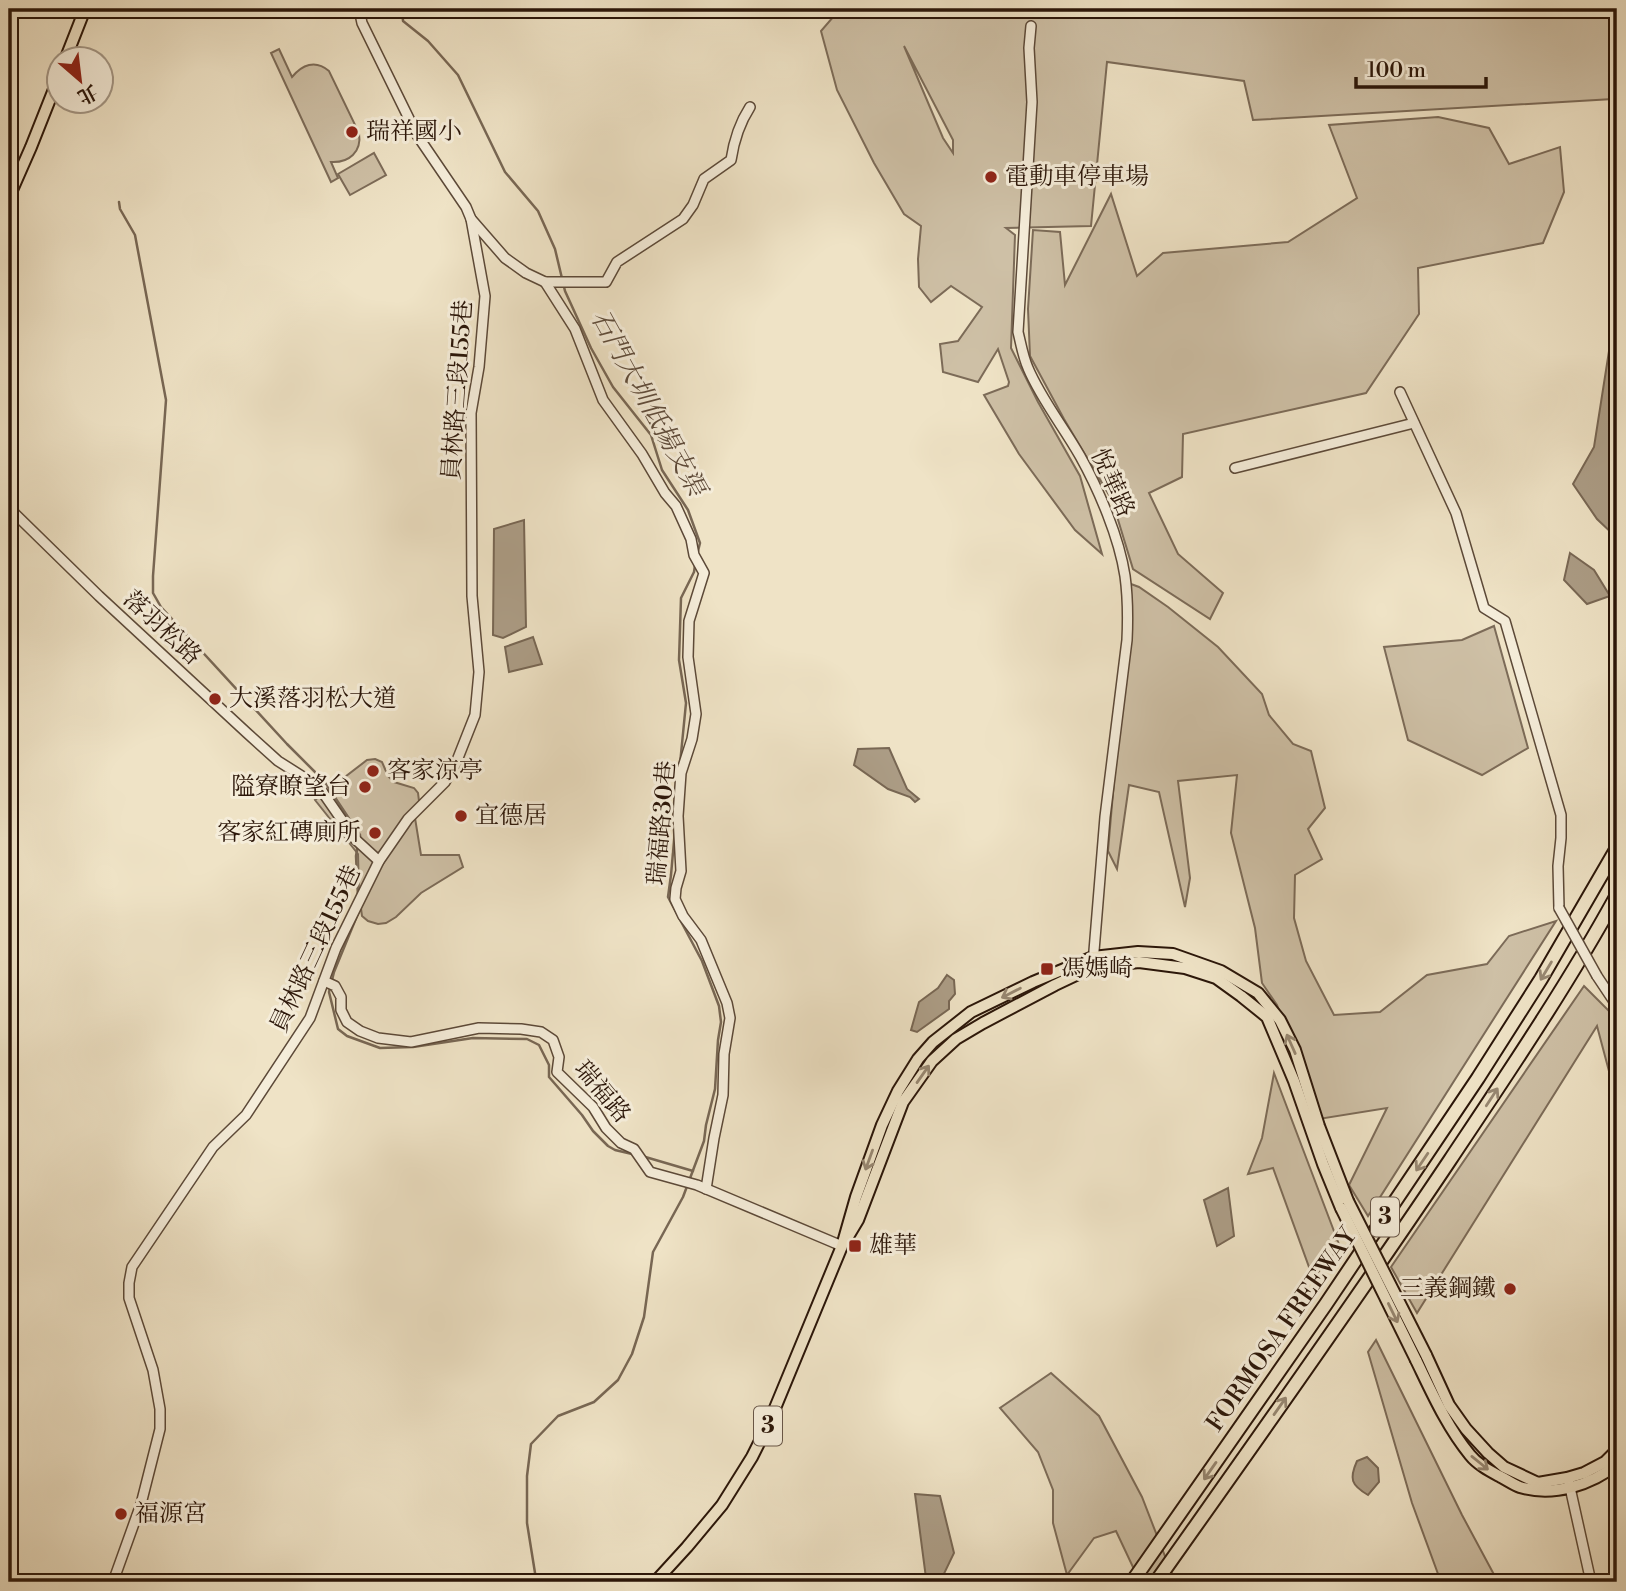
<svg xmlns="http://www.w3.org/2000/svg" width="1626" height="1591" viewBox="0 0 1626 1591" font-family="'Libre Bodoni','Noto Serif TC',serif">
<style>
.green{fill:#cec0a6;stroke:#7c6b58;stroke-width:2;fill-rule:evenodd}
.water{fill:#ac9d86;stroke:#786754;stroke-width:2}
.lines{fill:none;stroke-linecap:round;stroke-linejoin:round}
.stream{stroke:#786754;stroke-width:2.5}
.minor-casing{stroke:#5c4938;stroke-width:12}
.major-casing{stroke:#2b1609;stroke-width:14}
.highway-casing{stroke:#2b1609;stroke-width:16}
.minor{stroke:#f5edda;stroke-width:9}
.major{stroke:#efe3c6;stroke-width:10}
.highway{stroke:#efe3c6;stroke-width:12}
.minor-bridge-casing{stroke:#5c4938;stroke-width:12;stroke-linecap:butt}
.major-bridge-casing{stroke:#2b1609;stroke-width:14;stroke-linecap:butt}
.minor-bridge{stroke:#f5edda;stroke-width:9}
.major-bridge{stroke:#efe3c6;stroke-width:10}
.oneway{stroke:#978771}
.poi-dot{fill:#8f2418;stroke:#f5edda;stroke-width:2.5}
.labels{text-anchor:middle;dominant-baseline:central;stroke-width:6;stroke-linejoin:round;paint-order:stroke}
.shield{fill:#f5edda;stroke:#685648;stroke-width:2}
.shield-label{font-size:23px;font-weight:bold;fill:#2b1609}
.poi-label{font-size:24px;fill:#2b1609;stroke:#f5edda;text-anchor:start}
.street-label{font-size:24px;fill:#2b1609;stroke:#f5edda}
.water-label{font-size:26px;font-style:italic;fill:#5f4c3b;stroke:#f5edda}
</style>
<rect width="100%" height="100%" fill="#efe3c6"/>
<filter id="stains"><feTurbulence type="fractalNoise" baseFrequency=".00286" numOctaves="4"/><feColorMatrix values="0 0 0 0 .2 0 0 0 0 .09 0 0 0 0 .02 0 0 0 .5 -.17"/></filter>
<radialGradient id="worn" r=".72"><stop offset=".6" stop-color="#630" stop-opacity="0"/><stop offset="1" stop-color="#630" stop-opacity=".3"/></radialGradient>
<g class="green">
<path d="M840,9H1617V95L1613,99L1253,120L1244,81L1107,62L1091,226L1006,228L1015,235L1011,348L1038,402L1080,476L1102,554L1075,530L1019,454L984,395L1008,386L1009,382L998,349L978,382L943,372L940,344L958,341L982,307L951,286L931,302L919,287L918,259L921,226L904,214L874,163L837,90L821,31ZM904,46L953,140V153L943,138Z"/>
<path d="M279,49L292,77C302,65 315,59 329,71L359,133C362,152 349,163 331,162L338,178L331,182L271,53Z"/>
<path d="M1438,117L1489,128L1509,164L1560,147L1564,192L1543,243L1418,268L1419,314L1366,393L1183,434L1182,477L1149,493L1178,554L1223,593L1210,619L1133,569L1112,500L1064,419L1030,356L1028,309L1033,230L1060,232L1065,285L1111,194L1137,276L1163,253L1288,242L1357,198L1329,125Z"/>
<path d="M374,153L386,175L350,195L338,174Z"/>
<path d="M1131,584L1139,587L1168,607L1218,647L1262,694L1269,715L1293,744L1311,751L1325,808L1308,829L1322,859L1295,875L1294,918L1306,961L1334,1015L1380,1012L1427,975L1487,964L1509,936L1556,921L1368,1216L1349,1185L1387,1108L1319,1119L1277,1005L1262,983L1255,928L1231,833L1237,775L1178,781L1190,878L1185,907L1159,792L1129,785L1117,869L1108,851Z"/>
<path d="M1494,626L1528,748L1482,775L1408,740L1384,647L1462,640Z"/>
<path d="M375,759L382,762L388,776L394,782L414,788L418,793L419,801L415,818L421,855H459L463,867L421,893L396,917L386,923L378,924L368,921L362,916L359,894L358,854L315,800L367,760Z"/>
<path d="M1584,986L1609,1011L1616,1035L1617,1074L1610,1075L1597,1026L1417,1313L1391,1267Z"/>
<path d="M1274,1073L1340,1247L1313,1278L1273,1168L1248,1174L1262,1138Z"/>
<path d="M1376,1340L1462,1515L1498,1582H1441L1412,1503L1368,1352Z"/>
<path d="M1051,1373L1099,1416L1142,1497L1175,1582H1140L1116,1531L1094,1538L1067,1575L1053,1523V1490L1038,1452L1000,1408Z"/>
</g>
<g class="water">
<path d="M1617,300V538L1597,519L1573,484L1594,447Z"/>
<path d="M524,520L526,627L503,638L493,635L494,529Z"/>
<path d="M1570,553L1594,570L1610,596L1587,604L1564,580Z"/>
<path d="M533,637L542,664L509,672L505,647Z"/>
<path d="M889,748L907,789L919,799L915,802L910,797L888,789L854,765L858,749Z"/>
<path d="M947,975L954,980L955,994L949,1001V1009L917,1032L911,1030L919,1002L938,988Z"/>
<path d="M1228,1188L1234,1236L1217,1246L1204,1200Z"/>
<path d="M1367,1457L1378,1468L1379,1482L1368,1495C1351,1485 1349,1479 1357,1461Z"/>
<path d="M915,1494L940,1496L954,1553L940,1582H936L926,1578Z"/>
</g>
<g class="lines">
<g class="stream">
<path d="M402,9L403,21L428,41L458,75L505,172L538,211L555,249L565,291L591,348L613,387L651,435L662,470L688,510L700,543L697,555"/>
<path d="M119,202L120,209L135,235L166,400L153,576V593L161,607L287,744L324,781L360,835V838"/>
<path d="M680,764L686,703L679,660L681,598L694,572L695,565"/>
<path d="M358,897L356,856L358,844"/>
<path d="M359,911L334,972L329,992L338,1029L347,1036L380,1048L413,1047L473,1038L527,1039L539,1045L549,1065V1077L582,1115L593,1131L608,1146L615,1150L632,1154"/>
<path d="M642,1156L693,1171"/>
<path d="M534,1582L536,1579L527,1523V1476L531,1444L558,1416L594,1402L618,1380L632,1354L644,1317L653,1252L683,1197L704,1141L706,1125L715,1089L718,1040L721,1022L719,1006L702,961L668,897L671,875L675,830"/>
</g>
<g class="minor-casing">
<g id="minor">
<path d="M359,9L362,23L417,135L466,207L471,219L505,258L526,273L545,282H606L617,262L683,219L693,205L704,179L731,160C734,140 739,124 750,107"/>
<path d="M1031,26L1029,48L1032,102L1018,332C1021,344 1023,357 1028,368C1041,399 1063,426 1080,456C1099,490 1119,537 1125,576C1128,598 1128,619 1127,640L1105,817L1093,963"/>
<path d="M545,282L575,329L603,400L642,454L665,493L676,506L691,539L694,555L704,573L689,621L688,657L696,714L692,739L681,773L678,816L681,871L676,888L675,899L683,916L701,940L727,1003L730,1018L724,1054L723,1095L714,1138L706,1189"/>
<path d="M1400,392L1456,513L1484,608L1505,621L1561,815V838L1558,866L1559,908"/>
<path d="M1235,468L1414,423"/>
<path d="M9,508L99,596L247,733L278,761L319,787L355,839L379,861"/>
<path d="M1597,976L1617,1006"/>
<path d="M324,981L335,986L341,997V1010L347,1022L360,1031L378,1038L411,1042L479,1028L521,1029L541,1032L553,1040L559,1057L557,1072L593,1107L606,1128L621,1143L634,1149L650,1172L697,1185L842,1246"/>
<path d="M1569,1483L1591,1582"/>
<path d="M113,1582L141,1504L160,1429V1409L153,1370L129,1298V1283L132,1267L213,1147L246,1115L310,1018L336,948L379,861L408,819L445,782L456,763L475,715L479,672L472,596L471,413L479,367L485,296L471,219"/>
</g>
</g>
<g class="major-casing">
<g id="major">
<path d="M65,60L85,9"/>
<path d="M9,197L31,147L60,74"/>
<path d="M849,1235L858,1220L903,1102L932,1061L956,1039L983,1023L1055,985L1093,967L1139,962L1185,968L1216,978L1241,996L1267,1017L1294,1081L1323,1164L1341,1208"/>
<path d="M1426,1355L1449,1405L1466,1429L1488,1453L1504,1467L1538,1483L1567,1478L1584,1473L1605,1462L1617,1450"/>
<path d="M1416,1360C1432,1393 1447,1427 1470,1455C1478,1465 1490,1471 1501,1477C1507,1480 1514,1485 1520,1487C1553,1497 1592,1485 1617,1464"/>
<path d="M655,1582L687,1547L722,1505L752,1457L768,1425L842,1246L856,1197L882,1125L898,1091L918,1059L933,1042L971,1012L1033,982L1093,957L1138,952L1173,954L1221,971L1258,993L1280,1020L1295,1050L1319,1126L1348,1201"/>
</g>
</g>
<g class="highway-casing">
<g id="highway">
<path d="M1132,1582L1326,1304L1478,1078L1541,979L1617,848"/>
<path d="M1156,1582C1255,1442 1355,1302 1450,1160C1508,1073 1567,986 1617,895"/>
</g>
</g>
<use href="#minor" class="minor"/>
<use href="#major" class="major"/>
<use href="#highway" class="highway"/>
<g class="minor-bridge-casing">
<path id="minor-bridge" d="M1559,908L1597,976"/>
</g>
<g class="major-bridge-casing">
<g id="major-bridge">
<path d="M1348,1201L1426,1355"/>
<path d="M1341,1208L1416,1360"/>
</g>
</g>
<use href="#minor-bridge" class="minor-bridge"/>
<use href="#major-bridge" class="major-bridge"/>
</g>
<defs><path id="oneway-shaft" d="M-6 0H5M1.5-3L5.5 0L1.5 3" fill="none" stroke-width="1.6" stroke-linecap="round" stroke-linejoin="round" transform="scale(1.75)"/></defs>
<g class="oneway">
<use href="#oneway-shaft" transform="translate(1546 971) rotate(121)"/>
<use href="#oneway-shaft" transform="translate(1011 993) rotate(153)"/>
<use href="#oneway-shaft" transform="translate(1291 1044) rotate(-114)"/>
<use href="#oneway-shaft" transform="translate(923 1074) rotate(-55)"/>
<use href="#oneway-shaft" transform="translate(1492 1097) rotate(-57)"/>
<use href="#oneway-shaft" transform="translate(869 1160) rotate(110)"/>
<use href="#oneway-shaft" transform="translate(1422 1162) rotate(124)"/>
<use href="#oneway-shaft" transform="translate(1393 1313) rotate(64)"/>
<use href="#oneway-shaft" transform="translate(1280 1406) rotate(-55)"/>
<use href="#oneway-shaft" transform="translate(1480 1463) rotate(39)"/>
<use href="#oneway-shaft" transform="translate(1210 1471) rotate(125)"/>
</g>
<g class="poi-dot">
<circle cx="352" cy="132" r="7"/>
<circle cx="991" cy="177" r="7"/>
<circle cx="215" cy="699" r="7"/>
<circle cx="373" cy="771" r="7"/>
<circle cx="365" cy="787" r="7"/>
<circle cx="461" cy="816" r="7"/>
<circle cx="375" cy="833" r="7"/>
<rect x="1040" y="962" width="14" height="14" rx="3.5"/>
<rect x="848" y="1239" width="14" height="14" rx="3.5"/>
<circle cx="1510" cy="1289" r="7"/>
<circle cx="121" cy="1514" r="7"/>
</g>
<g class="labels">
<g class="shield">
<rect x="1371" y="1197.5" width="28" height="39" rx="5"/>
<rect x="754" y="1406.5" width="28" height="39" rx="5"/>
</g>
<g class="shield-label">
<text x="1385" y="1217">3</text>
<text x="768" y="1426">3</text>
</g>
<g class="poi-label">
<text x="366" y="132">瑞祥國小</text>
<text x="1005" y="177">電動車停車場</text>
<text x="229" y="699">大溪落羽松大道</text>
<text x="387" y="771">客家涼亭</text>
<text x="351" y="787" text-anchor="end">隘寮瞭望台</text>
<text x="475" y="816">宜德居</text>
<text x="361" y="833" text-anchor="end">客家紅磚廁所</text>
<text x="1061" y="969">馮媽崎</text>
<text x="869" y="1246">雄華</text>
<text x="1496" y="1289" text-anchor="end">三義鋼鐵</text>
<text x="135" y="1514">福源宮</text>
</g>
<g class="street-label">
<text transform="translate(458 390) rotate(-86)">員林路三段155巷</text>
<text transform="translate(1112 483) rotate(66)">悅華路</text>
<text transform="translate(162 628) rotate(43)">落羽松路</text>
<text transform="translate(662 823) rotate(-85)">瑞福路30巷</text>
<text transform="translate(316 949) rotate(-65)">員林路三段155巷</text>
<text transform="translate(602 1092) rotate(50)">瑞福路</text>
<text transform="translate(1282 1330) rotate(-55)">FORMOSA FREEWAY</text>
</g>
<g class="water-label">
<text transform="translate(648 403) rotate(61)">石門大圳低揚支渠</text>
</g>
</g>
<rect width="1626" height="1591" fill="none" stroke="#efe3c6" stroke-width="35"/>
<rect x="10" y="10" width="1605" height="1570" fill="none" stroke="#2b1609" stroke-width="3.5"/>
<rect x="18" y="18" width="1591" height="1556" fill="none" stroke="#2b1609" stroke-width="2"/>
<g transform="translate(80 80) rotate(152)"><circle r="33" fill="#f5edda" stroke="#a49786" stroke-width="2"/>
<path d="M0-5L12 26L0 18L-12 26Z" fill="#8f2418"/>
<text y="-10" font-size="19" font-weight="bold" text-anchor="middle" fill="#2b1609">北</text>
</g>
<path d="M1356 77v10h130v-10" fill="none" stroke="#2b1609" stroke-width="3.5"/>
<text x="1367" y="77" font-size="21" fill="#2b1609" stroke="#f5edda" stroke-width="5" paint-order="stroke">100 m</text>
<rect width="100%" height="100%" filter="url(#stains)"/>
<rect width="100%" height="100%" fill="url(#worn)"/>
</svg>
